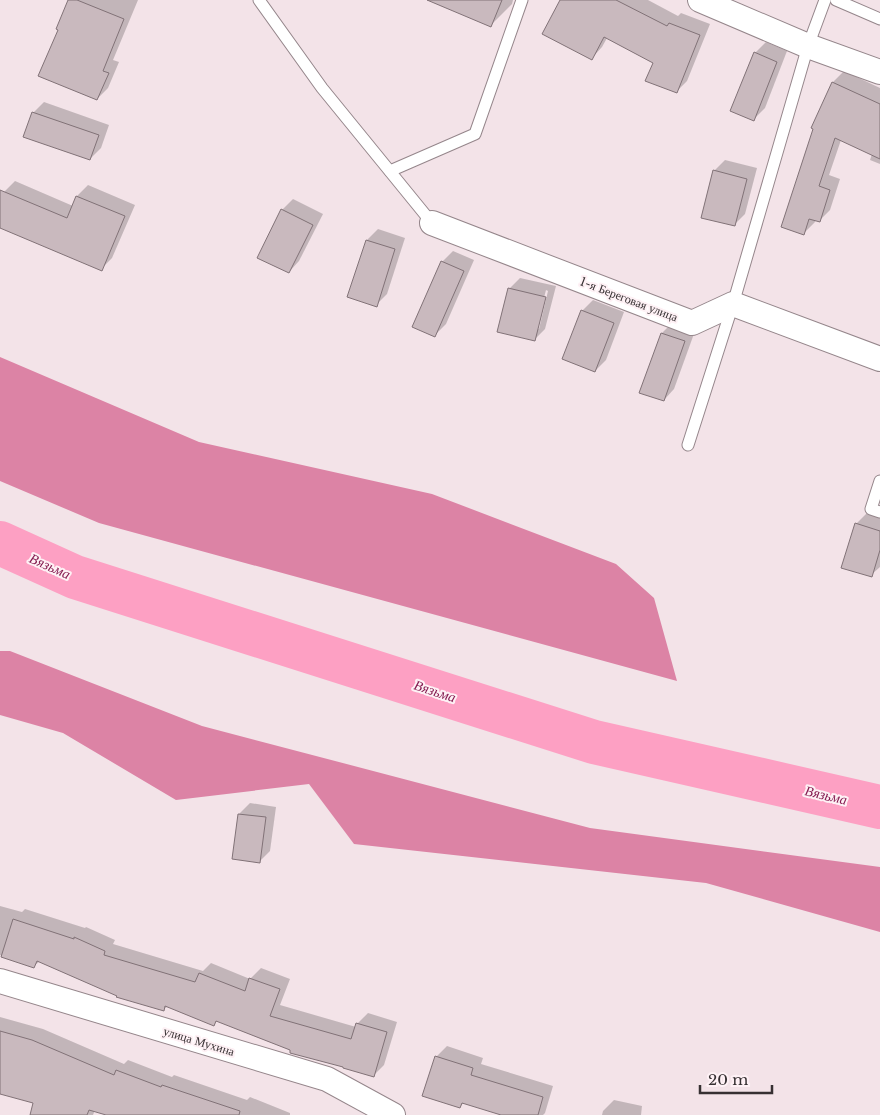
<svg xmlns="http://www.w3.org/2000/svg" width="880" height="1115" viewBox="0 0 880 1115" font-family="'Libre Baskerville',serif">
<style>
.forest{fill:#dc83a5}
.shadow{fill:#0003;fill-rule:evenodd}
.lines{fill:none;stroke-linecap:round;stroke-linejoin:round}
.river{stroke:#fda0c3;stroke-width:44}
.building{fill:#c9b9be;stroke:#817277}
.lane-casing{stroke:#95868b;stroke-width:13}
.street-casing{stroke:#95868b;stroke-width:26}
.lane{stroke:#fff;stroke-width:11}
.street{stroke:#fff;stroke-width:24}
.labels{text-anchor:middle;dominant-baseline:central;stroke-width:4;stroke-linejoin:round;paint-order:stroke}
.street-label{font-size:12px;fill:#363032;stroke:#fef1f5}
.water-label{font-size:14px;font-style:italic;fill:#851b50;stroke:#fef1f5}
</style>
<rect width="100%" height="100%" fill="#f3e3e8"/>
<g class="forest">
<path d="M0,357L199,442L432,494L616,564L654,598L677,681L99,523L0,481Z"/>
<path d="M0,651H10L202,726L590,828L880,867V932L706,883L354,844L309,784L176,800L63,733L0,715Z"/>
</g>
<g class="shadow">
<path d="M69,0H138L113,60L119,62L108,88L97,99L60,29Z"/>
<path d="M428,0H513L512,4L491,25Z"/>
<path d="M561,0H648L678,16L681,13L710,24L687,81L676,92L654,62L607,38L602,47L592,58Z"/>
<path d="M766,42L787,51L765,108L754,119L755,53Z"/>
<path d="M844,71L880,88V164L870,160L872,154L841,140L829,175L840,179L830,210L819,221L816,220L815,222L804,233L815,128L812,127L833,82Z"/>
<path d="M44,102L109,125L101,148L90,159L33,113Z"/>
<path d="M725,160L757,168L745,214L734,225L714,171Z"/>
<path d="M15,181L73,206L77,196L88,185L135,205L112,258L101,269L0,227V203L4,192Z"/>
<path d="M293,199L323,214L299,261L289,272L282,210Z"/>
<path d="M378,229L405,238L387,294L376,305L367,240Z"/>
<path d="M453,251L474,260L446,324L435,335L442,262Z"/>
<path d="M520,278L556,286L545,329L534,340L510,288ZM546,290L548,291L539,329H536Z"/>
<path d="M593,300L624,312L606,360L595,371L582,311Z"/>
<path d="M672,323L695,331L674,389L664,400L662,333Z"/>
<path d="M867,513L880,517V567L871,575L856,524Z"/>
<path d="M250,803L276,807L270,851L259,862L239,814Z"/>
<path d="M0,906L22,912L25,909L85,928L86,927L115,940L113,944L203,971L211,963L250,979L261,968L290,979L280,1005L356,1027L357,1024L368,1013L397,1022L384,1065L373,1076L292,1049L218,1020L214,1024L168,1006L163,1010L118,995L40,961L34,966L0,955Z"/>
<path d="M0,1017L43,1029L124,1064L128,1060L172,1077L174,1075L247,1100L250,1097L290,1113V1115H110L95,1110L93,1115H31L34,1103L0,1092Z"/>
<path d="M447,1046L483,1058L481,1064L553,1086L545,1113L543,1115H505L464,1102L460,1107L436,1057Z"/>
<path d="M614,1100L642,1106L641,1115H602L603,1111Z"/>
</g>
<g class="lines">
<path class="river" d="M0,543L75,577L594,742L880,807"/>
</g>
<g class="building">
<path d="M68,0H77L124,19L103,71L109,73L97,100L38,76L58,30L56,29Z"/>
<path d="M427,0H502L491,27Z"/>
<path d="M560,0H616L667,26L669,23L700,35L677,93L645,81L653,63L604,37L592,60L542,34Z"/>
<path d="M754,52L777,62L754,121L730,111Z"/>
<path d="M832,82L880,104V159L835,138L819,186L830,190L820,222L809,219L804,235L781,227L813,129L811,128Z"/>
<path d="M32,112L99,135L90,160L23,137Z"/>
<path d="M713,170L747,179L735,226L701,218Z"/>
<path d="M0,190L67,218L76,196L125,216L102,271L0,228Z"/>
<path d="M281,209L313,225L289,273L257,258Z"/>
<path d="M366,240L395,249L377,307L347,297Z"/>
<path d="M441,261L464,271L435,337L412,327Z"/>
<path d="M508,288L546,297L535,341L497,332Z"/>
<path d="M581,310L614,323L595,372L562,359Z"/>
<path d="M661,333L685,341L664,401L639,393Z"/>
<path d="M855,523L880,531V550L872,577L841,568Z"/>
<path d="M238,814L266,817L260,863L232,859Z"/>
<path d="M13,919L74,939V937L105,951L104,955L195,982L199,973L245,991L249,978L280,989L270,1016L351,1039L356,1023L387,1032L374,1077L343,1068V1067L290,1053V1050L216,1021L214,1026L165,1006L164,1011L116,997L117,996L37,961L34,968L1,957Z"/>
<path d="M0,1031L32,1040L114,1075L116,1070L161,1087L162,1085L240,1111L239,1115H106L89,1110L87,1115H30L33,1103L0,1094Z"/>
<path d="M435,1056L473,1068L471,1075L543,1097L538,1115H501L462,1103L460,1108L422,1096Z"/>
</g>
<g class="lines">
<g class="lane-casing">
<g id="lane">
<path d="M259,0L322,88L432,223"/>
<path d="M836,0L880,19"/>
<path d="M390,171L475,134L522,0"/>
<path d="M688,445L733,304L808,46L825,0"/>
<path d="M880,481L871,509L880,512"/>
</g>
</g>
<g class="street-casing">
<g id="street">
<path d="M700,0L808,46L880,72"/>
<path d="M432,223L692,323L733,304L880,359"/>
<path d="M0,981L327,1079L393,1115"/>
</g>
</g>
<use href="#lane" class="lane"/>
<use href="#street" class="street"/>
</g>
<g class="labels">
<g class="street-label">
<text transform="translate(629 299) rotate(21)">1-я Береговая улица</text>
<text transform="translate(199 1041) rotate(17)">улица Мухина</text>
</g>
<g class="water-label">
<text transform="translate(50 566) rotate(24)">Вязьма</text>
<text transform="translate(435 691) rotate(18)">Вязьма</text>
<text transform="translate(826 795) rotate(13)">Вязьма</text>
</g>
</g>
<path d="M700 1085v8h72v-8" fill="none" stroke="#363032" stroke-width="2.5"/>
<text x="708" y="1085" font-size="15" fill="#363032" stroke="#fef1f5" stroke-width="4" paint-order="stroke">20 m</text>
</svg>
